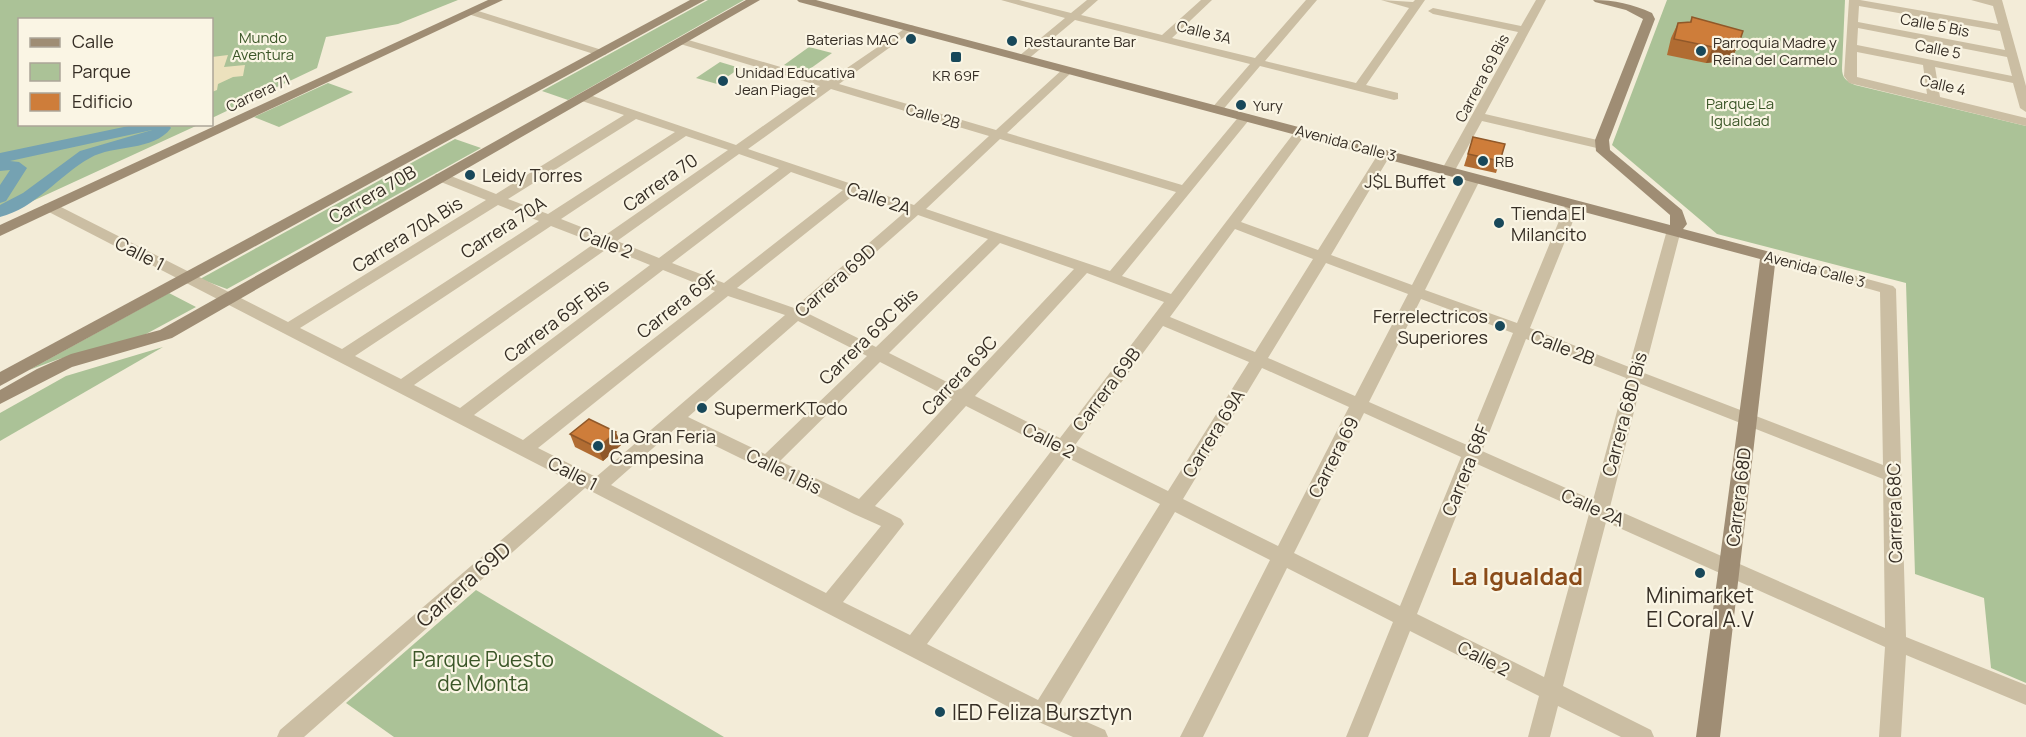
<svg xmlns="http://www.w3.org/2000/svg" width="2026" height="737" viewBox="0 0 2026 737" font-family="Manrope,sans-serif">
<style>
.green{fill:#abc297}
.plaza{fill:#ece1bd}
.lines{fill:none;stroke-linecap:round;stroke-linejoin:round}
.canal{fill:#75a2b2;fill-rule:evenodd}
.street{fill:#cbbea3;fill-rule:evenodd}
.secondary{fill:#9f8d74;fill-rule:evenodd}
.wall{fill:#b16c32}
.shaded-wall{fill:#905829}
.building{fill:#ce7d3a;stroke:#905829;stroke-width:1.5}
.poi-dot{fill:#18485a;stroke:#faf5e4;stroke-width:2}
.labels{text-anchor:middle;dominant-baseline:central;stroke-width:4.5;stroke-linejoin:round;paint-order:stroke}
.far-street-label{font-size:15px;fill:#362e25;stroke:#faf5e4}
.far-park-label{font-size:15px;fill:#3b5628;stroke:#faf5e4}
.far-poi-label{font-size:15px;fill:#362e25;stroke:#faf5e4;text-anchor:start}
.poi-label{font-size:18px;fill:#362e25;stroke:#faf5e4;text-anchor:start}
.street-label{font-size:18px;fill:#362e25;stroke:#faf5e4}
.near-street-label{font-size:21px;fill:#362e25;stroke:#faf5e4}
.near-poi-label{font-size:21px;fill:#362e25;stroke:#faf5e4}
.near-park-label{font-size:21px;fill:#3b5628;stroke:#faf5e4}
.near-neighbourhood-label{font-size:24px;font-weight:bold;fill:#8a4b19;stroke:#faf5e4}
</style>
<rect width="100%" height="100%" fill="#f3ecd8"/>
<g class="green">
<path d="M0,0H458L398,24L326,37L317,68L212,118V20H20V124L198,125L0,216Z"/>
<path d="M708,0H744L568,100L542,91Z"/>
<path d="M1667,0H1845L1842,68C1842,78 1846,81 1855,85L2026,126V683L1991,668L1984,598L1915,574L1906,283L1717,234L1612,145Z"/>
<path d="M809,47L832,53L807,71L784,65Z"/>
<path d="M720,62L740,68L717,84L696,78Z"/>
<path d="M328,83L353,92L279,127L254,117Z"/>
<path d="M455,139L481,148L227,289L200,279Z"/>
<path d="M169,293L196,307L135,340L59,359L29,370Z"/>
<path d="M163,347L0,441V413L66,376Z"/>
<path d="M476,590L724,737H394L346,703Z"/>
</g>
<path class="plaza" d="M228,55L224,67L245,65L243,76L233,77L218,84L217,90L212,92V57Z"/>
<g class="lines">
<path class="canal" d="M138,124H168L171,128C153,152 114,144 90,158C59,175 36,208 0,217V205L23,193L80,151L152,130L10,161L19,162L27,168L6,201L0,203V185L10,170L0,171V153Z"/>
<g class="street">
<path d="M1001,0H1019L1071,13L1087,0H1098L1081,15L1162,35L1201,0H1212L1172,38L1255,58L1306,0H1317L1265,61L1356,83L1409,8L1381,0L1413,2L1415,0H1425L1366,85L1398,93V99L1394,100L1260,66L1221,112L1217,113L1211,109L1250,64L1075,20L1027,60H1019V56L1065,18Z"/>
<path d="M1536,0H1546L1485,114L1606,142L1607,145L1601,149L1482,121L1453,174H1443L1441,171L1518,32L1433,14L1428,11L1433,8L1521,26Z"/>
<path d="M1849,0H1860L1998,24L1993,6L1971,0H2002L2026,86V112L2020,108L2013,83L1935,67L1940,97L2026,118V126L1849,83L1844,76ZM1859,6L2000,31L2005,50L1858,22ZM1858,28L2007,57L2012,76L1857,45ZM1857,52L1923,65L1927,94L1857,77Z"/>
<path d="M472,9L605,51L607,53L605,55H597L468,14L467,12Z"/>
<path d="M910,25L914,26V30L839,84L996,130L1064,68H1072V72L1007,133L1182,185L1241,114H1249L1251,117L1249,120L1122,276L1171,294L1297,129L1301,128L1307,132L1241,222L1318,250L1380,151H1390L1391,154L1331,255L1412,285L1467,178L1469,175H1479L1481,178L1425,290L1517,323L1566,204L1568,201H1578L1580,204L1530,328L1629,367L1667,230L1674,226L1679,227L1681,230L1644,373L1883,465L1880,292L1763,259L1761,256L1768,252L1893,286L1896,289L1906,637L2026,685V705L1906,655L1901,737H1879L1885,647L1606,522L1563,686L1651,730L1654,737H1621L1558,706L1550,737H1528L1539,696L1410,631L1368,737H1346L1393,622L1287,568L1203,737H1180L1270,560L1175,512L1057,709L1105,730L1108,737H1073L1034,720L585,488L304,737H277L280,730L570,481L45,210L43,207L45,204H55L288,322L486,200L436,180L434,177L436,174H446L496,194L624,115L579,100V94H587L736,145L820,86L677,43V39H685L828,81ZM831,89L989,136L914,205L748,149ZM636,119L675,132L548,214L508,199ZM686,136L728,150L604,236L561,219ZM1000,139L1176,192L1110,271L926,209ZM739,154L779,168L659,258L617,241ZM791,172L843,190L724,283L672,263ZM855,194L906,211L794,308L737,288ZM498,205L539,221L342,349L300,328ZM918,215L988,239L876,347L807,313ZM551,226L595,243L401,379L355,356ZM1235,229L1313,259L1255,352L1170,317ZM1000,243L1074,269L961,389L889,353ZM608,248L650,265L460,408L414,385ZM1326,263L1408,294L1355,396L1268,358ZM663,270L715,291L523,440L474,415ZM1087,273L1164,302L1060,438L975,396ZM728,296L785,315L596,477L538,448ZM1421,299L1513,333L1467,445L1369,402ZM798,321L867,356L765,454L688,417ZM1163,326L1249,362L1168,491L1075,445ZM1526,339L1626,378L1593,500L1482,451ZM880,362L952,399L859,499L780,461ZM1262,368L1349,407L1278,546L1183,499ZM1641,384L1883,479L1885,628L1610,507ZM966,406L1052,450L910,635L843,602L904,524L901,519L875,506ZM1364,413L1461,457L1400,606L1294,553ZM677,427L854,514L881,526L826,593L611,485ZM1066,457L1160,504L1038,700L927,644ZM1477,464L1589,514L1544,677L1417,614Z"/>
</g>
<g class="secondary">
<path d="M488,0H503L0,236V225Z"/>
<path d="M690,0H705L0,386V372Z"/>
<path d="M746,0H760L172,338L72,367L0,404V390L37,369L71,354L160,330Z"/>
<path d="M797,0H816L1670,225V215L1596,151L1595,140L1643,19L1626,10L1595,2L1593,0C1615,0 1632,4 1652,13L1655,19L1609,140L1610,150L1682,210L1687,224L1683,229L1774,253L1776,256L1720,737H1696L1760,259L799,2Z"/>
</g>
</g>
<g class="wall">
<path d="M1692,17L1739,43L1731,60L1706,63L1667,55L1671,38L1678,23L1690,22Z"/>
<path d="M1473,137L1505,144L1496,173L1464,166Z"/>
<path d="M570,434L621,445L603,461L575,447Z"/>
</g>
<g class="shaded-wall">
<path d="M1739,43L1731,60L1706,63L1713,47Z"/>
<path d="M616,432L621,445L603,461L598,448Z"/>
</g>
<g class="building">
<path d="M1692,17L1743,31L1739,43L1713,47L1674,39L1678,23L1691,22Z"/>
<path d="M1473,137L1505,144L1500,161L1468,154Z"/>
<path d="M589,419L616,432L598,448L570,434Z"/>
</g>
<g class="poi-dot">
<circle cx="911" cy="39" r="6"/>
<circle cx="1012" cy="41" r="6"/>
<circle cx="1701" cy="51" r="6"/>
<rect x="950" y="51" width="12" height="12" rx="3"/>
<circle cx="723" cy="81" r="6"/>
<circle cx="1241" cy="105" r="6"/>
<circle cx="1483" cy="161" r="6"/>
<circle cx="470" cy="175" r="6"/>
<circle cx="1458" cy="181" r="6"/>
<circle cx="1499" cy="223" r="6"/>
<circle cx="1500" cy="326" r="6"/>
<circle cx="702" cy="408" r="6"/>
<circle cx="598" cy="446" r="6"/>
<circle cx="1700" cy="573" r="6"/>
<circle cx="940" cy="712" r="6"/>
</g>
<g class="labels">
<g class="far-street-label">
<text transform="translate(1935 25) rotate(11)">Calle 5 Bis</text>
<text transform="translate(1204 32) rotate(14)">Calle 3A</text>
<text transform="translate(1938 49) rotate(11)">Calle 5</text>
<text transform="translate(1482 78) rotate(-62)">Carrera 69 Bis</text>
<text transform="translate(1943 85) rotate(13)">Calle 4</text>
<text transform="translate(258 93) rotate(-25)">Carrera 71</text>
<text transform="translate(933 116) rotate(16)">Calle 2B</text>
<text transform="translate(1346 143) rotate(15)">Avenida Calle 3</text>
<text transform="translate(1815 269) rotate(15)">Avenida Calle 3</text>
</g>
<g class="far-park-label">
<text x="263" y="37">Mundo<tspan x="263" dy="17">Aventura</tspan></text>
<text x="1740" y="103">Parque La<tspan x="1740" dy="17">Igualdad</tspan></text>
</g>
<g class="far-poi-label">
<text x="899" y="39" text-anchor="end">Baterias MAC</text>
<text x="1024" y="41">Restaurante Bar</text>
<text x="1713" y="42">Parroquia Madre y<tspan x="1713" dy="17">Reina del Carmelo</tspan></text>
<text x="735" y="72">Unidad Educativa<tspan x="735" dy="17">Jean Piaget</tspan></text>
<text x="956" y="75" text-anchor="middle">KR 69F</text>
<text x="1253" y="105">Yury</text>
<text x="1495" y="161">RB</text>
</g>
<g class="poi-label">
<text x="482" y="175">Leidy Torres</text>
<text x="1446" y="181" text-anchor="end">J$L Buffet</text>
<text x="1511" y="213">Tienda El<tspan x="1511" dy="21">Milancito</tspan></text>
<text x="1488" y="316" text-anchor="end">Ferrelectricos<tspan x="1488" dy="21">Superiores</tspan></text>
<text x="714" y="408">SupermerKTodo</text>
<text x="610" y="436">La Gran Feria<tspan x="610" dy="21">Campesina</tspan></text>
</g>
<g class="street-label">
<text transform="translate(660 182) rotate(-35)">Carrera 70</text>
<text transform="translate(372 194) rotate(-30)">Carrera 70B</text>
<text transform="translate(879 198) rotate(19)">Calle 2A</text>
<text transform="translate(503 227) rotate(-33)">Carrera 70A</text>
<text transform="translate(407 234) rotate(-32)">Carrera 70A Bis</text>
<text transform="translate(606 242) rotate(22)">Calle 2</text>
<text transform="translate(140 253) rotate(27)">Calle 1</text>
<text transform="translate(835 280) rotate(-41)">Carrera 69D</text>
<text transform="translate(677 304) rotate(-38)">Carrera 69F</text>
<text transform="translate(556 320) rotate(-37)">Carrera 69F Bis</text>
<text transform="translate(868 336) rotate(-44)">Carrera 69C Bis</text>
<text transform="translate(1563 347) rotate(21)">Calle 2B</text>
<text transform="translate(959 375) rotate(-47)">Carrera 69C</text>
<text transform="translate(1106 389) rotate(-53)">Carrera 69B</text>
<text transform="translate(1624 414) rotate(-75)">Carrera 68D Bis</text>
<text transform="translate(1213 433) rotate(-58)">Carrera 69A</text>
<text transform="translate(1049 440) rotate(27)">Calle 2</text>
<text transform="translate(1333 457) rotate(-63)">Carrera 69</text>
<text transform="translate(1465 470) rotate(-68)">Carrera 68F</text>
<text transform="translate(784 471) rotate(26)">Calle 1 Bis</text>
<text transform="translate(573 473) rotate(27)">Calle 1</text>
<text transform="translate(1738 497) rotate(-83)">Carrera 68D</text>
<text transform="translate(1593 507) rotate(24)">Calle 2A</text>
<text transform="translate(1894 513) rotate(-91)">Carrera 68C</text>
<text transform="translate(1484 658) rotate(27)">Calle 2</text>
</g>
<g class="near-street-label">
<text transform="translate(463 584) rotate(-41)">Carrera 69D</text>
</g>
<g class="near-poi-label">
<text x="1700" y="595">Minimarket<tspan x="1700" dy="24">El Coral A.V</tspan></text>
<text x="952" y="712" text-anchor="start">IED Feliza Bursztyn</text>
</g>
<g class="near-park-label">
<text x="483" y="659">Parque Puesto<tspan x="483" dy="24">de Monta</tspan></text>
</g>
<g class="near-neighbourhood-label">
<text x="1517" y="575">La Igualdad</text>
</g>
</g>
<rect x="18" y="18" width="195" height="108" fill="#faf5e4" stroke="#aca598" stroke-width="1.5"/>
<rect x="30" y="38" width="30" height="9" fill="#9f8d74" stroke="#aca598" stroke-width="1.5"/>
<text x="72" y="48" font-size="18" fill="#362e25">Calle</text>
<rect x="30" y="63" width="30" height="18" fill="#abc297" stroke="#aca598" stroke-width="1.5"/>
<text x="72" y="78" font-size="18" fill="#362e25">Parque</text>
<rect x="30" y="93" width="30" height="18" fill="#ce7d3a" stroke="#aca598" stroke-width="1.5"/>
<text x="72" y="108" font-size="18" fill="#362e25">Edificio</text>
</svg>
